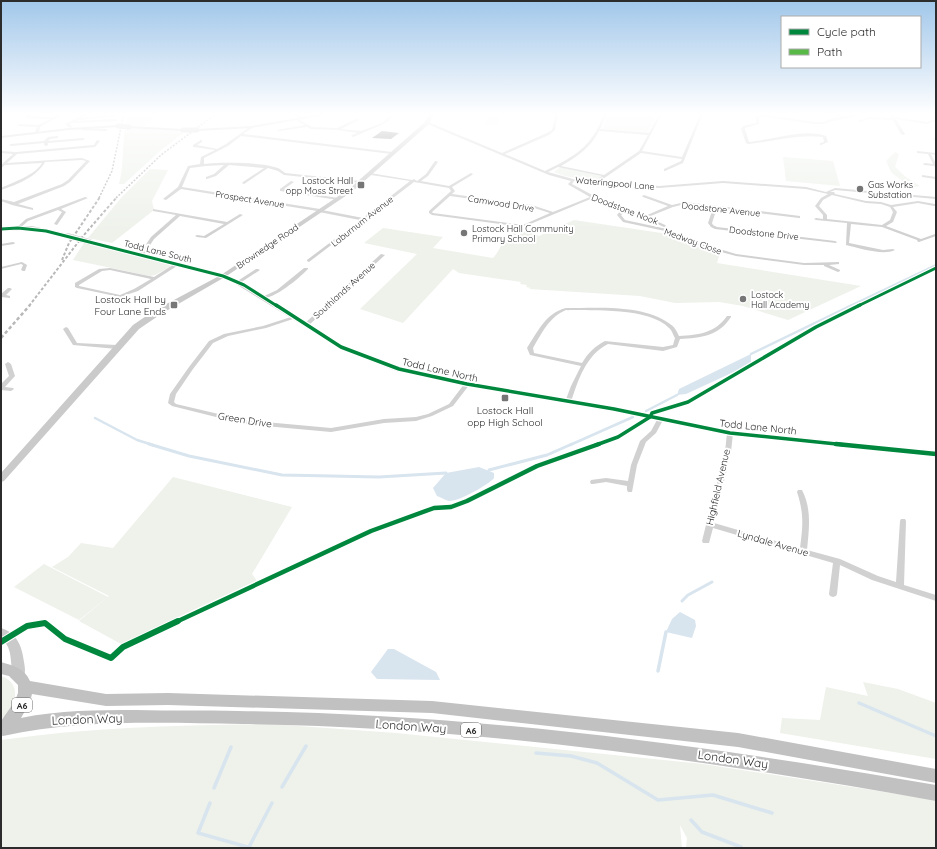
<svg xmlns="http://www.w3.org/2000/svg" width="937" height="849" viewBox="0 0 937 849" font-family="Quicksand,sans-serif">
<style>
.green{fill:#eef2eb}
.water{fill:#d8e4ee}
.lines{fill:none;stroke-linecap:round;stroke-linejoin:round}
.stream-far3{stroke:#d8e4ee;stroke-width:2}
.stream-far2{stroke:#d8e4ee;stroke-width:2.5}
.stream-far1{stroke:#d8e4ee;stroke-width:3}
.stream{stroke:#d8e4ee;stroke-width:3.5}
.building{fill:#7d7d7d}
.minor{fill:#d1d1d1;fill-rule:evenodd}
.tertiary{fill:#d1d1d1;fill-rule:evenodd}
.secondary{fill:#cacaca;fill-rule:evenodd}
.trunk{fill:#c1c1c1;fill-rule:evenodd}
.rail-far2{stroke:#b8b8b8;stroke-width:1.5;stroke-dasharray:2 1.5;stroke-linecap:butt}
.rail-far1{stroke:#b8b8b8;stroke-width:2;stroke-dasharray:3 2;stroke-linecap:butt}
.rail{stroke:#b8b8b8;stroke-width:2.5;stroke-dasharray:3.5 2.5;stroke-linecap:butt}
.tertiary-bridge{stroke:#d1d1d1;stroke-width:5.5}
.secondary-bridge{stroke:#cacaca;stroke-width:5}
.cycleway-far3-casing{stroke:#fff;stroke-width:5}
.cycleway-far2-casing{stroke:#fff;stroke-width:6}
.cycleway-far1-casing{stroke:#fff;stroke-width:7}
.cycleway-casing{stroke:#fff;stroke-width:8}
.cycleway-far3{stroke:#00873e;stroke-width:3}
.cycleway-far2{stroke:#00873e;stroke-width:3.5}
.cycleway-far1{stroke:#00873e;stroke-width:4.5}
.cycleway{stroke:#00873e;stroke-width:6}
.poi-dot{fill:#767676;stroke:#fff;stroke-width:1.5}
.labels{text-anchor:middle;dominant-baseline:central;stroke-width:4;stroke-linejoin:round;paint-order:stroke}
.far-poi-label{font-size:9px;fill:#2c2c2c;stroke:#fff;text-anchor:start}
.far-street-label{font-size:9px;fill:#2c2c2c;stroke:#fff}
.shield{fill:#fff;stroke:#6b6b6b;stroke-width:1}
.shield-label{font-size:9px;font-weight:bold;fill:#2c2c2c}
.poi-label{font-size:10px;fill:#2c2c2c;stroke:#fff;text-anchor:end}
.street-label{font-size:10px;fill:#2c2c2c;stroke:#fff}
.near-street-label{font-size:12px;fill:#2c2c2c;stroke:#fff}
</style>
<rect width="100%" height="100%" fill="#fff"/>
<g class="green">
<path d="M129,113H161L143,126H126Z"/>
<path d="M489,113H501L497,125H486Z"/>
<path d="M608,113H659L647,133L603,129Z"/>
<path d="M125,128L186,131L160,151L124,184H119C124,166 122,147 125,128Z"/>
<path d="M895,152L899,154L895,167L907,178L920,186L911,188L891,172L886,161Z"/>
<path d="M783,157L833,161L840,186L786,181Z"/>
<path d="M561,167L602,176L595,181L565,176L554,172Z"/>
<path d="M150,169L168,170L152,201L154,210L112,243L88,238L121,198Z"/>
<path d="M574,220L668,234L702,248L720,253L717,263L861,286L788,320L743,306L719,302L675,303L640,296L529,289L531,288L526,287L527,285L520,284L521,282L459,273L453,269L403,323L360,309L417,254L364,243L383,228L443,237L433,248L493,258C497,254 499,249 502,244C507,239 514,233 519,227L539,236Z"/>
<path d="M84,243L170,264V267L155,275L150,276L73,260Z"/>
<path d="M173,477L292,507L252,574L257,581L123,645L79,621L109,596L52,567L68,557L81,543L113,548Z"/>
<path d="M44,564L108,597L79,620L14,587Z"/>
<path d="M1,676C24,684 15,707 1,720Z"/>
<path d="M863,682L898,689L936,703V759L780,733L782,718L820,720L826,687L868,696Z"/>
<path d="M271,724L396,733L703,764L936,800V848H686L687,838L680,825L682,848H1V740C91,727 181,725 271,724Z"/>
</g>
<g class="water">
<path d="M751,354V364L686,394L677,395L679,389Z"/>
<path d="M479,467L494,473V478C488,485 458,502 449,501C445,500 440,497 437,496L433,488L446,473Z"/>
<path d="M680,612L695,620L696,626L692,638L666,632L672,619Z"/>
<path d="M388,649H394L436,672L440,680L377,679L371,672Z"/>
</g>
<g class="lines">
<path class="stream-far3" d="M850,306L936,265"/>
<g class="stream-far2">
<path d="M751,354L852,305"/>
<path d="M646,411L677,395"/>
<path d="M95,418L137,440L153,445"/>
<path d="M570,445L633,417"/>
</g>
<g class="stream-far1">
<path d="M149,444L189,456L282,475L379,477L446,473"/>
<path d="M489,470L547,455L572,444"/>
<path d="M682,601L688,595L712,582"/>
</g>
<g class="stream">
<path d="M658,671L666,632"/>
<path d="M859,703L936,736"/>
<path d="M536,753L571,756L597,763L658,800L713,795L772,813"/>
<path d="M282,787L306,746"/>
<path d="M214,788L231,747"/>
<path d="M210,803L198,833L251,848"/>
<path d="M691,820L702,832L741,847"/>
<path d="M249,847L272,803"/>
</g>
</g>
<path class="building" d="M382,131L399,133L391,139L372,138Z"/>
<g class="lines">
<g class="minor">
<path d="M32,113H35L30,116L54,117L62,113H65L40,127L39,132L37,133L35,132L37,127L19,126L17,125L19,124L38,125L51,119L26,118V116Z"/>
<path d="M87,113H90L82,118L115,115L116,116L78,120L76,121L116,119L118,120L116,121L72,123L69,124L72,127L70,128L65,124Z"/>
<path d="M290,113H293L305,119L302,120Z"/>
<path d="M556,113H558L555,130L549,135L505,154L545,171C563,162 582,153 593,136C598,129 601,121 605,113H607L600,129L649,133L660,113H662L642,151L682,157L701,113H703L683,163L665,171H664V169L681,161L682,159L641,153L600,181L659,186L723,181L806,187L826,192L835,188L936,197V199L835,190L830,192H834L835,194L866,201L881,202L891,205L918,201L935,204V206H934L918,203L893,207L897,212L893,222L886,226L921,239L935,234H936V236L919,242H918L917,240L882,227L851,224L849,243L883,250L893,249L895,250C883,256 859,248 846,245L847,223L816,220L814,219L816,218L823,219V215L815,206L821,198L828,194L806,189L723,183L659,188L574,181L572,184L607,203L645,216L668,206L643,197L642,196L644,195L672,205L685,202L800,216V218H799L717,208L712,223L713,225L717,227L835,241L837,242L836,243L715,229L711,227L708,223L713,208L685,204L673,207L648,217L665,225L666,226L664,227L644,218L625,212L621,215L625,220L667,229L703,244L736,254L804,263L839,262V264L829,265L840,270V271L838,272L824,266V265H804L736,256L699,246L665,231L623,222L617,215L621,210L605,205L593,198L523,227L432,215L429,213V211L451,191L449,188L414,182L309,262L307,261V260L360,220L319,212L317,211L181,189L166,200L163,199L178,187L188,166L200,164L201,157L215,150L194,147H193V145L201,140H202V142L197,145L217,149L226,144L251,126L252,128L243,134L392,152L394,153L392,154L241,136L228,146L204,158V164C220,162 266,162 280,169C281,170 284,172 285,173L361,181L363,182L361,183L284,175L278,171L268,168L244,184L242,183L243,182L264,168L229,165L216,176L207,179H206V177L214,174L224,165L206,166L190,168L182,187L320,209L322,210L363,218L410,181L371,175L369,174L370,173L412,180L414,179L417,181L426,174L435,161H436L438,162L428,176L421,181L449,186L471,173L473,174L472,175L452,187L455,191L452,194L532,205L553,212L590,197L569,185L568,184L571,181L549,175L425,123L428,122L502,153L547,133L552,130ZM599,131L648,135L639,151L604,175L561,166C577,157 591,147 599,131ZM558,167L602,176L595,181L573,179L548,172ZM832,195L866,203L881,204L890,207L893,212L890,220L882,225L827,219V215L819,206L823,200ZM450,196L531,207L550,213L523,225L433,213L432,212Z"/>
<path d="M828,113C837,113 846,120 854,113H857L854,117L832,121L824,124H814L761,116L759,117V124L745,128V129L749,142C771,140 806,128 826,136L828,142L821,145H820V143L824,142L823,137C797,134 773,142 748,144L746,143L741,129L743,126L756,123V117L761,114L814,122H824L830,119L841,117Z"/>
<path d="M890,113H892L895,117L927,122L936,119V121L927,124L896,119L905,134L903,135L901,134L893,120L869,119L860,122L858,121L869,117L892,118Z"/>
<path d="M390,116L392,117L388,121L379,126L353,137L351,136L352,135L358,133L338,130L311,129L307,127L279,131L277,130L305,125L297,121L298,119L312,127L337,128L358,118L359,120L341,129L361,131L382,123Z"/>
<path d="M82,128L106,129L108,130L106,131L81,130Z"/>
<path d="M57,136H58V138L50,139L48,141L83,138L85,139L83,140L48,143V145L46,146L44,145V143L11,146L9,145L11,144L44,141L48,137Z"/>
<path d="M935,138H936V140L933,139Z"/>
<path d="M97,140L100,141L95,147L17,154L7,163L82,158L90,161L70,182L64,186L18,204L33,208V210L12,205L1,201V199L14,202L62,184L68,180L86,161L82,160L45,162C37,177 16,185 1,190V188C14,182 35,175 42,163L5,165L1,168V165L13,154L1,153V151L16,152L94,145Z"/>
<path d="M917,151L936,153V155L931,154L936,164V168L934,166L924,165L923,164L925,163L933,164L928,154L917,153Z"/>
<path d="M922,175L936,177V179L922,177Z"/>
<path d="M291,181L294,182L284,189L338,198L340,199L338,200L280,191V189Z"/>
<path d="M85,197L88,198L61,209L66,212L57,225L54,224L62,212L58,210L28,221L19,229L16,228L26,219Z"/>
<path d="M153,209L227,222L240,214L243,215L206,238L197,237L195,236L197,235L204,236L224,224L180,216L154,239L143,256H139V255L151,237L176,215L153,211Z"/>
<path d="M13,242L15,243L14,244L1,246V244Z"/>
<path d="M381,254L385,255L308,326H304V324Z"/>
<path d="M22,262L27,265L25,271H23L21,270L23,265L21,264L1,269V267Z"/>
<path d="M176,263H180V264L138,291L120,297L77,288L75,287V283L99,269L110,268L154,277ZM110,270L151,279L134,289L120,295L79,286V285L102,271Z"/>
<path d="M304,268H308V269C298,279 275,299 260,299V298L277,290Z"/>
<path d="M256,269H258L260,270L240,283H236V282Z"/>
<path d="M8,288H10L12,289L6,295L10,296V298L1,297V294Z"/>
<path d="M566,308C598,308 644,304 670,324C675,327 677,332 679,336C699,335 715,333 727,316H731V317C719,336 701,338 680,339L677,347L663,351L608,344C586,355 578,380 571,402L568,404L565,402L571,386L581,366L530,355L527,348C538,331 546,313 566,308ZM566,310C593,311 649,307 669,328C672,330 673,335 675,338L673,345L663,347L605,341C595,346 588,353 582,363L534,353L533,348C542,333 549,317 566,310Z"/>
<path d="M294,316H296V318L266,328L228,336L213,343L193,369L176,394L174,402L176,404L244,420L331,428L384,419L416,417L428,414L449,404L465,383H469L470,384L453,406L432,416L416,421L384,423L331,432L244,424L172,406L168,403L170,394L189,367L209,341L224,334L263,326Z"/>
<path d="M66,327L68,328L77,343L117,345L120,347L117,349L73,345L63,329Z"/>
<path d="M8,362L11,364L15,376L5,387L13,388L14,389L11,391L1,390V384L9,376L5,364Z"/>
<path d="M660,418L663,420L656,433L646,442L637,465L632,492H628L627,490V486L606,482L593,484H591L590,482L591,480L606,478L628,481L631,465L640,441L651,431L657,420Z"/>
<path d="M730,431L733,433L731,452L714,523L800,548C803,526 804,513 797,492L798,490H802C812,509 809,529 807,550L840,559L878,576L896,582L900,521L901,519H905L906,521L904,585L936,595V601L872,580L840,565L837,594L836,596L833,597L830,596L829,594L833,563L713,528L709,543H703L702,541L706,525V524L707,522L725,452L727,433Z"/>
</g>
<g class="tertiary">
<path d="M32,226L68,234L71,236L68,238L32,230L1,231V227Z"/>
<path d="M90,240L217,273L235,279L343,346L401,367L467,382L614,407L730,431L936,451V457L730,435L614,411L467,386L396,371L339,348L231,281L213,275L88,243V241Z"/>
</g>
<g class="secondary">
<path d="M327,113H336L251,128L197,131L195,130L197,129L251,126Z"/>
<path d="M430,113H434L429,124L353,191L225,277L161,314L139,329L4,481L1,482V473L133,325L155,310L221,275L349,189L425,122Z"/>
<path d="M118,125L120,127L69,130L1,138V136L69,128Z"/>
<path d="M129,126L183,129L185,130L183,131L127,128Z"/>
<path d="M1,628C17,633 22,646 24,662C25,668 26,673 23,678L19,679L15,678C8,664 15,649 1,639Z"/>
</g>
<path class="trunk" d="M1,662C14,666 24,668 30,681L106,694L168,693L432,701L738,733L936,769V783L738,747L432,713L168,705L106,706L32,694L30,702L21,718C59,710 98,710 136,710C170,711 204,710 238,711C473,714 705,745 936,785V801C707,760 476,727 243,724C163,723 81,719 3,736L1,735V721L15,701L18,693V685L9,676L1,674Z"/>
<g class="rail-far2">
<path d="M99,198L112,171L124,113"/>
<path d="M116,198L161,155L217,113"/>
</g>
<g class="rail-far1">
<path d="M62,260L69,243L100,197"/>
<path d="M29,306L83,236L117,197"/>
</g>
<path class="rail" d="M1,338L30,305"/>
<path class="tertiary-bridge" d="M68,236L90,242"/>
<g class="secondary-bridge">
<path d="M118,126L129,127"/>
<path d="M183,130H197"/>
</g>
<g class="cycleway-far3-casing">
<g id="cycleway-far3">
<path d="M1,229L18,228L46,231L223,276L244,285L277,306"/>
<path d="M858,306L936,268"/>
</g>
</g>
<g class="cycleway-far2-casing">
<g id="cycleway-far2">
<path d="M276,305L341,347L399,369L467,384L614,409L730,433L846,445"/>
<path d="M596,445L618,437L650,417L652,413L688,402L816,327L860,305"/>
</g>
</g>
<g class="cycleway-far1-casing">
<g id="cycleway-far1">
<path d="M836,444L936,454"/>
<path d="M176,622L371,531L434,508L451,507L467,501L537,466L599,444"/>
</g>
</g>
<g class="cycleway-casing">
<path id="cycleway" d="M1,642L27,626L45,623L65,639L111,658L123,647L178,621"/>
</g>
<use href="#cycleway-far3" class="cycleway-far3"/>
<use href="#cycleway-far2" class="cycleway-far2"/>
<use href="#cycleway-far1" class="cycleway-far1"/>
<use href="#cycleway" class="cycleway"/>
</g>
<linearGradient id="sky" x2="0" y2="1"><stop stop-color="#a1c7ea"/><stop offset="0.49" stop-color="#fff"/><stop offset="1" stop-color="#fff" stop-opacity="0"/></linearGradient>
<rect width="937" height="232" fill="url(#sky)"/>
<g class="poi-dot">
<rect x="357" y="181" width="8" height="8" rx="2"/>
<circle cx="860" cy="189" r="4"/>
<circle cx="464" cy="233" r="4"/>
<circle cx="743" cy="299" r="4"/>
<rect x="170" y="301" width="8" height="8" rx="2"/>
<rect x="501" y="394" width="8" height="8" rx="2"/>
</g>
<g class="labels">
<g class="far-poi-label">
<text x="353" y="180" text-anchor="end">Lostock Hall<tspan x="353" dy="10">opp Moss Street</tspan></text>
<text x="868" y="184">Gas Works<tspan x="868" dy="10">Substation</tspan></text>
<text x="472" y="228">Lostock Hall Community<tspan x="472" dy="10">Primary School</tspan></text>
<text x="751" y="294">Lostock<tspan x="751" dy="10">Hall Academy</tspan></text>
</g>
<g class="far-street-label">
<text transform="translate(615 183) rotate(5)">Wateringpool Lane</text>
<text transform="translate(250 199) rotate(9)">Prospect Avenue</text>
<text transform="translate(501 203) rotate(9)">Camwood Drive</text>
<text transform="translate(625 209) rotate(21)">Doodstone Nook</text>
<text transform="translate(721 209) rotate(6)">Doodstone Avenue</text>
<text transform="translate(362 221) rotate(-38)">Laburnum Avenue</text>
<text transform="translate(764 233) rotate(6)">Doodstone Drive</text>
<text transform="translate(693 241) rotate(20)">Medway Close</text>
<text transform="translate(267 246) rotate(-34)">Brownedge Road</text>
<text transform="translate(158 251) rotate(14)">Todd Lane South</text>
<text transform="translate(344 290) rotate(-42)">Southlands Avenue</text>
</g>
<g class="shield">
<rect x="12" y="698" width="20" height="14" rx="3"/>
<rect x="461" y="723" width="20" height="14" rx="3"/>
</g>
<g class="shield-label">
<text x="22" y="705">A6</text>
<text x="471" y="730">A6</text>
</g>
<g class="poi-label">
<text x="166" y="299">Lostock Hall by<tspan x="166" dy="12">Four Lane Ends</tspan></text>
<text x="505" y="410" text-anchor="middle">Lostock Hall<tspan x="505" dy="12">opp High School</tspan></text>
</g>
<g class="street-label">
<text transform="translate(440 370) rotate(13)">Todd Lane North</text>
<text transform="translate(245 420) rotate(9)">Green Drive</text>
<text transform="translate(758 427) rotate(6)">Todd Lane North</text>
<text transform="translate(718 487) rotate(-77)">Highfield Avenue</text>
<text transform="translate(773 543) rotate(16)">Lyndale Avenue</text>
</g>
<g class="near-street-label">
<text transform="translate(87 719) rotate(-2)">London Way</text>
<text transform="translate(411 726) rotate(4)">London Way</text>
<text transform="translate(733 759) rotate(8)">London Way</text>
</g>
</g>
<rect width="937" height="849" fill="none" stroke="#2c2c2c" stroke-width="4"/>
<rect x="781" y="16" width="140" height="52" fill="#ffffff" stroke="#ababab"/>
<rect x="789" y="29" width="20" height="6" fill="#00873e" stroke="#ababab"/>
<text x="817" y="36" font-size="12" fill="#2c2c2c">Cycle path</text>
<rect x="789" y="49" width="20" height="6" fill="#58b947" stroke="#ababab"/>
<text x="817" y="56" font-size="12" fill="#2c2c2c">Path</text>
</svg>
